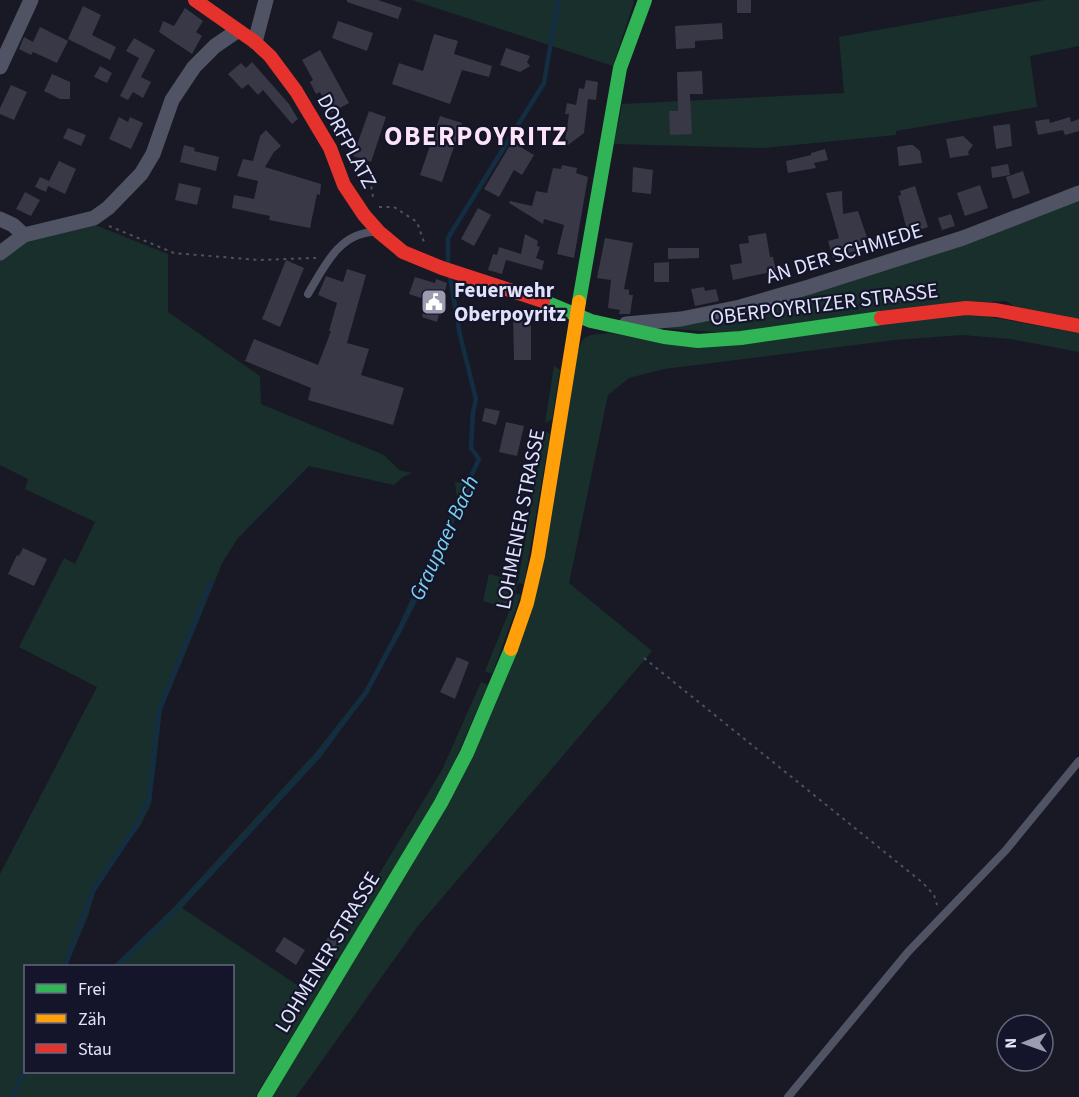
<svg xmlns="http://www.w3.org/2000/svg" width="1079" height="1097" viewBox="0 0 1079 1097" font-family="'Source Sans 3',sans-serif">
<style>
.green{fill:#182f2c}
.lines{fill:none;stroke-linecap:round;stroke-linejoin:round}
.stream{stroke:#132d42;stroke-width:4.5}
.building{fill:#383846}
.path{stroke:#48555c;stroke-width:2;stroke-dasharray:3 4.5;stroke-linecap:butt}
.lane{stroke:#4f5364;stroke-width:8}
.street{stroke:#4f5364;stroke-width:15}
.fast{stroke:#30b455;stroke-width:14}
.slow{stroke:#ff9f0a;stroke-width:14}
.jam{stroke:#e5322d;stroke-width:14}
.labels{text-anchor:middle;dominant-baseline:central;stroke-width:4.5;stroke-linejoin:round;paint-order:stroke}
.street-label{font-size:21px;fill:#e1e3fb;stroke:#14152a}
.poi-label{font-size:21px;font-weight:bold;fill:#e1e3fb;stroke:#14152a;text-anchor:start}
.water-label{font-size:22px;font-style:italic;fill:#7bd0ef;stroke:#14152a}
.district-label{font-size:27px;font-weight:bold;letter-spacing:1.5px;fill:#fce3f7;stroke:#14152a}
</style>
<rect width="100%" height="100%" fill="#191925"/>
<g class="green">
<path d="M412,0H633L634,2L613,66Z"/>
<path d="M1044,0H1079V46L1030,56L1037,107L896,131V135L763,148L614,144L622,104L844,93L839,37Z"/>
<path d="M1079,197V321L1014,306L1006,301L963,304L740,334L636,326C687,327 735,317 784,305L786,299Z"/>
<path d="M95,225L168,254V312L260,376L261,404L384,455L399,470L412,473L403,477L394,485L309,466L237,539C231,551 223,558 219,571L162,710L151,804L139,828L128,841L96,889L88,916L67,966H26V1072H232V966H113L176,905L316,752L364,691L398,627L457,499L455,482L468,484L478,483L465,499L402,631L367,694L321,757L182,908L306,991L325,963L332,970L255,1097H0V874L97,687L19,647L64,558L75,564L95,522L25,489L28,479L0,465V258L28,240Z"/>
<path d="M967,313L1079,333V352L1011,339L962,335L894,340L664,369L629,378L608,395L569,583L652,651L418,926L296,1097H272L502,688L579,347L584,338L591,335L608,333L666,342Z"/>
<path d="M554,366L560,370L552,419L545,423Z"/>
<path d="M544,430L550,434L524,584L518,583L515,593L521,595L492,674L485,671L510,609L483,601L489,574L518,582Z"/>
<path d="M481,682L488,685L442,790L339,959L329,957L442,770Z"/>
</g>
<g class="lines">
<g class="stream">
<path d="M448,263V238L544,83L558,0"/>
<path d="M65,966L93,891L135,828L149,799L159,710L211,582"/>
<path d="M118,966L179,907L249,832L320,753L366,693L413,604L479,459L471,448L473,413L476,399L460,335L450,277"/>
<path d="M12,1097L26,1068"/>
</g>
</g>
<g class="building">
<path d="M347,0H378L402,8L398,19L347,2Z"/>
<rect x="737" y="0" width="14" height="13"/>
<path d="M83,6L101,15L92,35L116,47L110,60L68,39Z"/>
<path d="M185,8L203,21L196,32L202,36L192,54L159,32L163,21L174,26Z"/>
<path d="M338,21L373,33L367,51L332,38Z"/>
<path d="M722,23L723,39L695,41V48L676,49L675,26Z"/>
<path d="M40,27L68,41L57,63L33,52L31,55L19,49L24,37L33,42Z"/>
<path d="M434,34L458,41L454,54L492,66L489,77L462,70L450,104L392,84L399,63L423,71Z"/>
<path d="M134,38L155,50L141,77L151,82L143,98L133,92L128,100L120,96L139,58L126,51Z"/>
<path d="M506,48L530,56L527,62L530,66L520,72L500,65Z"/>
<path d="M320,50L349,103L331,113L320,92L316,94L310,82L313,80L302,60Z"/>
<path d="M252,62L289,104L298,119L292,124L263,90L258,95L248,84L242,89L228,74L241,63L246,68Z"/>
<path d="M100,66L112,73L107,83L94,77Z"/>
<path d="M702,71L703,94H690L692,134L670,135L669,111H678L677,72Z"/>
<path d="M52,74L70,82V99H60L44,91Z"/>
<path d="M586,80L598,82L596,100L588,99L584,133L564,148L569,114H565L567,103L576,105L579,88L584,89Z"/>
<path d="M11,85L27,92L14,120L0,114V108Z"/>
<path d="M369,111L386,117L371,162L353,156Z"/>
<path d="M440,116L462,123L442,182L420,175Z"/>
<path d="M119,117L128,122L130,117L143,123L131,149L109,139Z"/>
<path d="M1070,117L1071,122L1079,119V131L1065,135L1063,130L1038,135L1035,121L1049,119L1050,123Z"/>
<path d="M1010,124L1012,146L996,149L993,126Z"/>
<path d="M68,128L86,135L81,146L63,138Z"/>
<path d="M266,130L281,146L274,152L265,167L321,184L320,195L317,194L310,228L269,220L270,216L232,208L234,195L254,199L258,181L237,176L243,159L253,161L260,136Z"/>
<path d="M963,136L973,145L968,152L969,155L950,158L946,139Z"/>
<path d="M512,142L534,155L522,175L514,170L499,197L484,189Z"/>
<path d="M184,145L195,148L194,151L219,157L216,171L180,162Z"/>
<path d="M909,145H913L920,151L922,163L899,166L897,147Z"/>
<path d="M825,149L828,160L814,163L816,168L788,173L786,161L811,155V153Z"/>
<path d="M59,161L76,169L65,194L48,186L46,192L35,187L40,177L49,181Z"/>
<path d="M1008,164L1010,175L992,178L991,167Z"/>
<path d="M562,165L577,168L576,173L588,177L574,258L557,254L564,225L544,219L543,224L509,203L510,201L532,206L536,191L547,193L553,168L561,169Z"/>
<path d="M633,167L653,170L651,194L632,192Z"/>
<path d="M1023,171L1030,193L1013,199L1006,177Z"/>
<path d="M179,183L201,188L197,205L175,200Z"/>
<path d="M980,185L988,208L965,216L957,193Z"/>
<path d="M915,186L928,227L908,234L898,196L901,195L900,191Z"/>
<path d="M842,191L843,214L858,211L870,246L833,258L828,241L839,238L826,193Z"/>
<path d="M25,192L40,200L31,216L16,209Z"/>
<path d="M478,208L491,215L474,246L461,239Z"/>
<path d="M951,214L955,226L942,230L938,218Z"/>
<path d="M766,233L770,257H773L776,271L733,280L730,265L742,263L739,244L749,243L748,236Z"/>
<path d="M525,234L538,241L537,246L540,247L536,258L544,261L542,270L506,260L502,274L488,270L493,254L497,255L499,247L521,254Z"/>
<path d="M605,238L633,243L624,289L629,290V295H633L630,314H619L620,310L608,308L611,280L597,278Z"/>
<path d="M668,248H699V258L668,259Z"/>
<path d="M286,260L304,268L280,327L262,319Z"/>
<path d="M669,262V282H654V263Z"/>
<path d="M347,269L366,275L347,343L369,349L361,375L404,388L393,425L308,400L311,388L245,361L254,339L318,365L331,331H329L337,303L318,295L326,276L343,282Z"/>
<path d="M415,277L435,283L436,279L447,283L437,322L422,317L427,300L409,294Z"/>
<path d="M704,287L705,291L716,289L719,301L695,306L691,289Z"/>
<path d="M513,314H531V360H514Z"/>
<path d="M485,408L500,411L496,425L482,421Z"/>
<path d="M506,422L524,426L517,456L499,452Z"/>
<path d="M23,548L47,559L34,586L8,574L17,555L19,556Z"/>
<path d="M457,657L469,662L455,699L440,692Z"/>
<path d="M330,934L339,939L333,950L324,944Z"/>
<path d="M284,937L305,950L296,965L275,951Z"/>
</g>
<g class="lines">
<g class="path">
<path d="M370,179L373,197"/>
<path d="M379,207H394L417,222L424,242"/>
<path d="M109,226L174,253L258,260L316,258"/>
<path d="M644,658L923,883L934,895L937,905"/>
</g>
<g class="lane">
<path d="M308,294C324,267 339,233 374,232"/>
<path d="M788,1097L908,952L1006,850L1079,761"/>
</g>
<g class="street">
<path d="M255,42L266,0"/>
<path d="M0,67L31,0"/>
<path d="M0,219L13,225L24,235"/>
<path d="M0,253L24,235L94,218L108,208L141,174L153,154L172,100L194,67L215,46L237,31"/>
<path d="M626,324L681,319L740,307L809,287L963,238L1079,193"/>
</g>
<g class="fast">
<path d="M543,301L591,321L664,337L698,341L741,338L881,318"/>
<path d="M579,302L620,68L645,0"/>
<path d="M264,1097L441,803L467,753L511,649"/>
</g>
<path class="slow" d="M511,649L527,603L538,556L579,302"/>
<g class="jam">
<path d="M195,0L255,42L270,56L296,91L330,148L344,185L364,215L379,232L403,252L442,268L543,301"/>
<path d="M881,318L966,308L996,310L1079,326"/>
</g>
</g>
<defs>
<g id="civic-square" transform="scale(1.35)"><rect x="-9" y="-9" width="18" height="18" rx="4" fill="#9b9cb0" stroke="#14152a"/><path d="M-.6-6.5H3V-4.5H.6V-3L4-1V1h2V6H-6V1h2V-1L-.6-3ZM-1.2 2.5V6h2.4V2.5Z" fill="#fff"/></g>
</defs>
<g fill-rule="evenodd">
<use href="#civic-square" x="434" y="302"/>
</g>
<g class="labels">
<g class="street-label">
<text transform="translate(347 141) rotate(62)">DORFPLATZ</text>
<text transform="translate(844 253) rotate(-17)">AN DER SCHMIEDE</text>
<text transform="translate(824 304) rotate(-7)">OBERPOYRITZER STRASSE</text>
<text transform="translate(520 519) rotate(-79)">LOHMENER STRASSE</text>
<text transform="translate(327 952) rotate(-59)">LOHMENER STRASSE</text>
</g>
<g class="poi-label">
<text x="454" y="290">Feuerwehr<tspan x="454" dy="24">Oberpoyritz</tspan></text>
</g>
<g class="water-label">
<text transform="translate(444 538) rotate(-65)">Graupaer Bach</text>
</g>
<g class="district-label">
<text x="476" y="136">OBERPOYRITZ</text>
</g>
</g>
<rect x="24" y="965" width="210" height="108" fill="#14152a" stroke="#66677e" stroke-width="1.5"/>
<rect x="36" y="984" width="30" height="9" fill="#30b455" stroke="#66677e" stroke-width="1.5"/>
<text x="78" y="995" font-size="18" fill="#e1e3fb">Frei</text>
<rect x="36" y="1014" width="30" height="9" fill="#ff9f0a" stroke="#66677e" stroke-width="1.5"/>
<text x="78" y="1025" font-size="18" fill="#e1e3fb">Zäh</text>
<rect x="36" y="1044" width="30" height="9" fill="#e5322d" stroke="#66677e" stroke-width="1.5"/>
<text x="78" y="1055" font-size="18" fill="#e1e3fb">Stau</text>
<g transform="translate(1025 1043) rotate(269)"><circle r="28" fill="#14152a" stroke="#66677e" stroke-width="1.5"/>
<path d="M0-4.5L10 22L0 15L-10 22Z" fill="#9b9cb0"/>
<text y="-9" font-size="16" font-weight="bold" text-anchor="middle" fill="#e1e3fb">N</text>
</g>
</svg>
